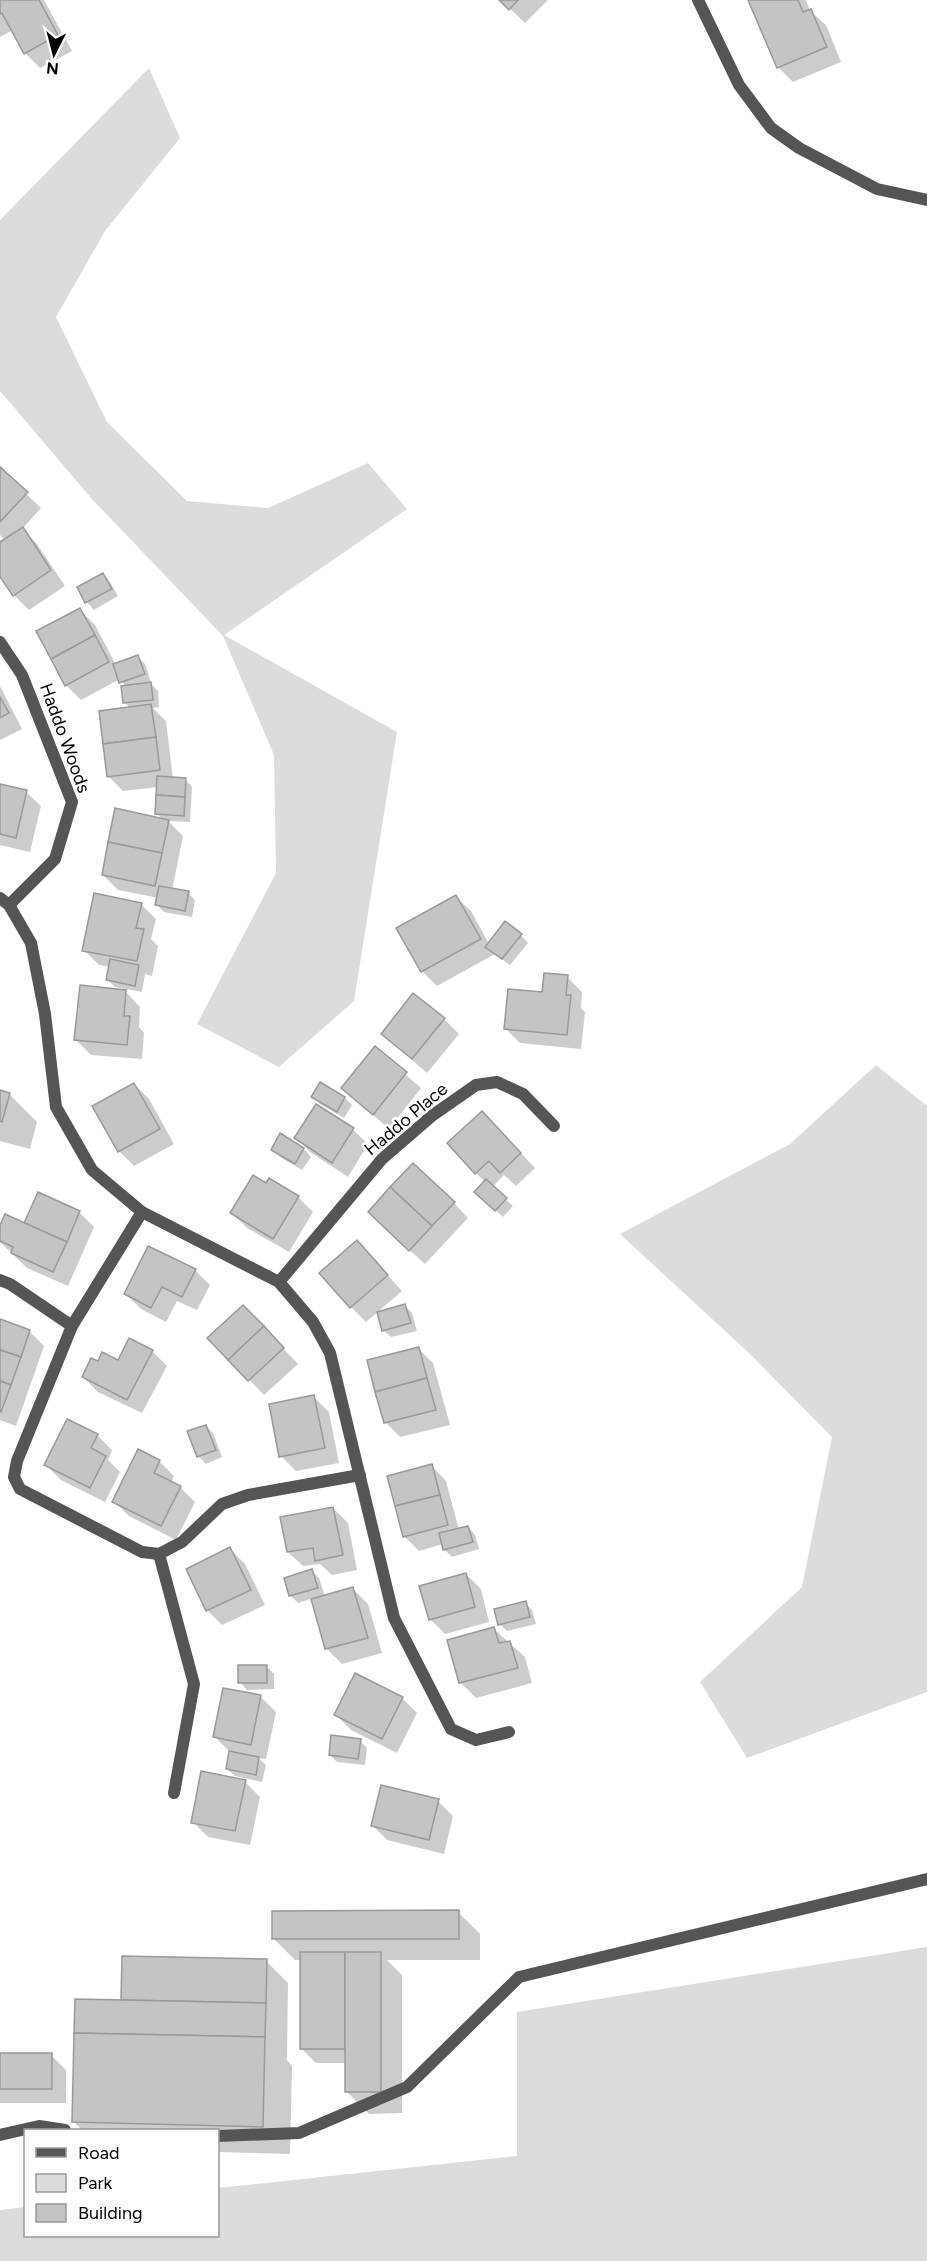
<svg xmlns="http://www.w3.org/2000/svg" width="927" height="2261" viewBox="0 0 927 2261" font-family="Figtree,sans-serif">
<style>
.green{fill:#dcdcdc}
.shadow{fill:#0003}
.building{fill:#c4c4c4;stroke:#999;stroke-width:1.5}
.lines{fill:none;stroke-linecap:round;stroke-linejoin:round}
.lane{stroke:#555;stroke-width:12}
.street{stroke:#555;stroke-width:12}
.labels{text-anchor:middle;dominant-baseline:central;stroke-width:5;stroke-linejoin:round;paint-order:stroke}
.street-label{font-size:18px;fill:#000;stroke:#fff}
</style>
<rect width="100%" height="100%" fill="#fff"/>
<g class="green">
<path d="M149,68L180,138L105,231L56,317L107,422L187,501L268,508L368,463L407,509L224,635L397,732L354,1001L279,1067L197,1024L276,873L274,755L223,636L91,498L0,391V220Z"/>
<path d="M876,1065L927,1106V1692L747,1758L700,1682L802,1587L832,1437L750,1354L620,1234L790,1144Z"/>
<path d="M927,1947V2261H0V2210L25,2207L26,2236H218V2188L517,2156V2012Z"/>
</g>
<g class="shadow">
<path d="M0,0H44L72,51L40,68L25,53L13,30L0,37Z"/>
<path d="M501,0H548L525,23Z"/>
<path d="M750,0H806L810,11L826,25L841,62L793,82L778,67Z"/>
<path d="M0,465L5,470L3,472L41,508L22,529L37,544L65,586L29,610L14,595L0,574V544L5,540L0,535Z"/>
<path d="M103,575L110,582L118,596L94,610L87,602L79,588Z"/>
<path d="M80,610L95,625L116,665L138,657L145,664L151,682H149L158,691L159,707L153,708L166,721L173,779H185L192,787L190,822L168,821L183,836L172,890L188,893L195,900L192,917L164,912L157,905L159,898L118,890L103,875L163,820L156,813L158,787L123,791L108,776L130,708L125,703L126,687L120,679L81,700L66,685Z"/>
<path d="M0,686L22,729L0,740Z"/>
<path d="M0,785L26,792L41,806L30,852L0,845Z"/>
<path d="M456,897L471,911L489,944L521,935L528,943L510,965L495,954L437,986L422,971Z"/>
<path d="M141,904L156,919L151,939L158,946L152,976L145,974L142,992L115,987L107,979L110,967L99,965L84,950Z"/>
<path d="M567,977L582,992L581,1008L585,1012L581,1049L520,1043L505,1028L543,994Z"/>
<path d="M126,992L140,1007L139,1027L144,1033L142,1059L91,1055L76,1040Z"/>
<path d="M444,1019L459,1034L427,1073L383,1034Z"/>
<path d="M375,1048L421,1088L389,1129L343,1088Z"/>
<path d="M134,1084L149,1099L174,1144L134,1166L119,1151L94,1106Z"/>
<path d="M321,1084L345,1098L352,1105L344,1118L320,1104L313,1096Z"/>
<path d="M0,1092L9,1094L37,1122L30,1149L0,1141Z"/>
<path d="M316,1107L353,1130L368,1144L348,1177L310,1152L296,1138Z"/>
<path d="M497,1128L535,1168L516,1186L504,1175L492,1187L513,1206L503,1217L476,1192L485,1182L476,1173Z"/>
<path d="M281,1136L305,1150L311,1157L302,1170L280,1157L273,1149Z"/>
<path d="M267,1185L298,1197L313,1212L289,1252L247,1228L232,1213Z"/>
<path d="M454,1203L468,1218L425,1264L384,1227Z"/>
<path d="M79,1212L94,1227L68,1286L27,1268L0,1242V1228Z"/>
<path d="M357,1242L402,1291L366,1322L351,1307Z"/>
<path d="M195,1270L210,1285L197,1310L177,1301L166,1322L141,1309L126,1294Z"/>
<path d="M405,1306L412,1313L417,1331L391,1337L383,1330Z"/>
<path d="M0,1321L29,1331L44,1346L16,1426L0,1420Z"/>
<path d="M258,1322L298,1364L264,1395L209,1338Z"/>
<path d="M418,1348L433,1363L450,1425L400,1437L385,1422Z"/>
<path d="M152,1351L167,1366L142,1413L98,1392L83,1377L98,1363L118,1362Z"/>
<path d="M314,1397L329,1412L339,1463L296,1471L281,1456Z"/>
<path d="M68,1421L97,1435L112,1450L108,1460L120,1472L105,1502L61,1480L46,1465Z"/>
<path d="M206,1426L213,1433L222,1457L206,1464L199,1457L189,1432Z"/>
<path d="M138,1451L159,1461L174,1476L171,1483L180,1487L195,1502L176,1540L129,1516L114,1501Z"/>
<path d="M432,1466L446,1481L459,1530L468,1527L475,1535L479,1549L452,1557L445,1550L443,1544L419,1551L404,1536Z"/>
<path d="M333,1508L348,1523L357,1570L332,1575L320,1564L303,1566L288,1552Z"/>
<path d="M230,1549L245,1564L265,1605L222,1625L208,1611L188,1569Z"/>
<path d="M312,1571L319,1578L325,1597L353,1589L368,1604L382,1653L342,1664L327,1649L313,1598L298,1603L290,1595Z"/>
<path d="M466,1574L481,1589L489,1622L445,1634L430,1619Z"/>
<path d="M525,1603L532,1610L536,1624L507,1631L500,1624Z"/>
<path d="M494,1629L525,1657L532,1683L476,1698L461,1683L449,1641Z"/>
<path d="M266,1666L274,1674V1689L247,1690L240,1682Z"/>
<path d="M261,1697L276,1712L266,1759L258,1758L266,1765L262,1782L235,1776L227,1769L231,1753L215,1737Z"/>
<path d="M402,1698L417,1713L397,1753L351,1730L336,1715Z"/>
<path d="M360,1741L367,1748L365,1765L337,1762L330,1755Z"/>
<path d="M245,1782L260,1797L250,1845L208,1837L193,1822Z"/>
<path d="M438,1801L453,1816L444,1854L387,1840L372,1825Z"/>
<path d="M458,1912L480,1934V1960H387L402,1975V2113L369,2114L347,2092V2063H316L301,2048V1960H295L273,1938Z"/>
<path d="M266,1961L288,1983L287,2060L292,2066L290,2154L218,2152V2130H82L74,2122Z"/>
<path d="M0,2055H51L66,2070V2103H0Z"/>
</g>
<g class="building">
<path d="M0,0H39L58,35L24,54L2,13L0,14Z"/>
<path d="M499,0H518L509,10Z"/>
<path d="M748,0H798L803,12L811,9L827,47L777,68Z"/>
<path d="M0,467L28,492L0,522Z"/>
<path d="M23,527L51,570L13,596L0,577V542Z"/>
<path d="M103,573L112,589L85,603L77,587Z"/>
<path d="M80,608L95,635L51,659L36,631Z"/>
<path d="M95,635L109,662L65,686L51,659Z"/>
<path d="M138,655L145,674L119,683L113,664Z"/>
<path d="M151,682L153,700L123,703L121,686Z"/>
<path d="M0,697L9,713L0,718Z"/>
<path d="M151,704L156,737L103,744L99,711Z"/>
<path d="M156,737L160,770L107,777L103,744Z"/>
<path d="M157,776L186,778L185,797L156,795Z"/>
<path d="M0,784L27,790L16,838L0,834Z"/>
<path d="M156,795L185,797L184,816L155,814Z"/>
<path d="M115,808L169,820L162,853L108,842Z"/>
<path d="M108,842L162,853L155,886L102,875Z"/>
<path d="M159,886L189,891L185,911L155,905Z"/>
<path d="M94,893L142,903L136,928L144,929L137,961L82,951Z"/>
<path d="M456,895L481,939L421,972L396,928Z"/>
<path d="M505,921L522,934L502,959L485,947Z"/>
<path d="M110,959L139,965L135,986L106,980Z"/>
<path d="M544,973L568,975L566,995H571L567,1035L504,1029L508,989L542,992Z"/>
<path d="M80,985L126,990L124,1016H130L127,1045L74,1040Z"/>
<path d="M413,993L445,1018L412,1059L381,1034Z"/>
<path d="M375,1046L407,1072L373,1115L341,1088Z"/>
<path d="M320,1082L345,1097L337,1112L311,1097Z"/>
<path d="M134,1083L160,1129L118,1152L92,1106Z"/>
<path d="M0,1090L10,1093L2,1122L0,1121Z"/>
<path d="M316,1104L354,1128L332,1163L294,1138Z"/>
<path d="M482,1111L521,1153L500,1173L489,1161L475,1174L447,1143Z"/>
<path d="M280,1133L304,1148L295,1164L271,1150Z"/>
<path d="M413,1163L455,1202L432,1226L390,1187Z"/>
<path d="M253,1175L266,1183L269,1178L299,1196L273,1239L230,1213Z"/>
<path d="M486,1179L507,1198L495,1211L474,1192Z"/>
<path d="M390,1187L432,1226L409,1251L368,1212Z"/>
<path d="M38,1192L80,1211L67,1242L24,1223Z"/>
<path d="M5,1214L67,1242L53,1272L11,1253L13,1247L0,1241V1225Z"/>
<path d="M357,1240L388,1275L350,1308L319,1273Z"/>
<path d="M148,1246L196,1269L182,1297L162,1287L151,1308L124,1294Z"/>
<path d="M405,1304L411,1323L382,1331L377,1312Z"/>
<path d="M243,1305L264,1326L228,1360L207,1338Z"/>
<path d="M0,1319L30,1330L21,1357L0,1350Z"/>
<path d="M264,1326L284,1348L248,1381L228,1360Z"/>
<path d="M129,1338L153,1350L127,1400L82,1377L91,1358L98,1361L102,1352L118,1360Z"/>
<path d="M419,1347L427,1378L375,1392L367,1360Z"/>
<path d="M0,1350L21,1357L11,1385L0,1381Z"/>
<path d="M427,1378L436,1410L384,1423L375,1392Z"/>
<path d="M0,1381L11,1385L1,1412L0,1411Z"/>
<path d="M314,1395L325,1448L279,1457L269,1404Z"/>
<path d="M67,1419L98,1434L91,1448L106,1456L90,1488L44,1465Z"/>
<path d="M206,1425L216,1450L197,1457L187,1431Z"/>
<path d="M138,1449L160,1460L154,1473L181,1486L161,1526L112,1502Z"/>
<path d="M432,1464L440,1495L395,1506L387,1476Z"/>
<path d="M440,1495L448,1525L403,1537L395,1506Z"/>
<path d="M333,1507L343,1555L315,1561L313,1548L287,1552L280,1517Z"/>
<path d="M468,1526L473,1542L443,1550L439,1533Z"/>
<path d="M230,1547L251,1590L206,1611L186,1569Z"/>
<path d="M312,1569L318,1588L289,1596L284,1578Z"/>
<path d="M466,1573L475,1607L429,1620L419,1586Z"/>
<path d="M353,1587L368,1638L325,1649L311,1599Z"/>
<path d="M526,1601L530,1617L498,1625L494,1609Z"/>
<path d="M494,1627L499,1643L510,1641L518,1668L459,1683L447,1640Z"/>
<rect x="238" y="1665" width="29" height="18"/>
<path d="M355,1673L403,1697L382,1739L334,1715Z"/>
<path d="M223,1688L261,1695L251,1745L213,1737Z"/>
<path d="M331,1735L361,1739L358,1759L329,1755Z"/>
<path d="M229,1751L259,1757L256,1775L226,1769Z"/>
<path d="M201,1771L246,1780L235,1831L191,1823Z"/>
<path d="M381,1785L439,1799L429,1840L371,1826Z"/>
<path d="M459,1910V1939H272V1911Z"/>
<rect x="300" y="1952" width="45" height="97"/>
<rect x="345" y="1952" width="36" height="140"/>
<path d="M122,1956L267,1959L266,2003L121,2000Z"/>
<path d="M75,1999L266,2003L265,2037L74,2033Z"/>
<path d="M74,2033L265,2037L263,2127L72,2122Z"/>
<rect x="0" y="2053" width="52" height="36"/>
</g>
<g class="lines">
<g class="lane">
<path d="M698,0L739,85L771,128L799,148L877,189L927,200"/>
<path d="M0,2135L39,2126L65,2130"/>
<path d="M218,2136L299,2133L407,2087L519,1977L927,1879"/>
</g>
<g class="street">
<path d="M0,642L22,675L72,802L55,859L9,905"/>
<path d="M0,898L9,905L31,943L45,1014L56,1107L92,1170L142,1212L279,1282L313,1322L330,1353L394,1618L451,1729L476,1740L509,1732"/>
<path d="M142,1212L72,1326L17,1461L14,1477L20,1489L142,1552L159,1554L182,1542L222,1504L248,1495L360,1475"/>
<path d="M0,1280L10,1284L72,1326"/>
<path d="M279,1282L382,1159L433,1115L476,1085L497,1082L523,1094L554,1126"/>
<path d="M159,1554L194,1684L174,1793"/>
</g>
</g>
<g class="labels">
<g class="street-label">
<text transform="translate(65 738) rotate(70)">Haddo Woods</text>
<text transform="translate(406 1119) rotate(-40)">Haddo Place</text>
</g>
</g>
<rect x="24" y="2129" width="195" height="108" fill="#ffffff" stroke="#999999" stroke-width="1.5"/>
<rect x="36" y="2148" width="30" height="9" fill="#555555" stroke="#999999" stroke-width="1.5"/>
<text x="78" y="2159" font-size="18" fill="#000000">Road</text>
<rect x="36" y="2174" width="30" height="18" fill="#dcdcdc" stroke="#999999" stroke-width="1.5"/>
<text x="78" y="2189" font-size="18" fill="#000000">Park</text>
<rect x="36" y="2204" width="30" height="18" fill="#c4c4c4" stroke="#999999" stroke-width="1.5"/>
<text x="78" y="2219" font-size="18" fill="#000000">Building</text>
<g transform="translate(54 54) rotate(186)" stroke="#ffffff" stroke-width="4.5" paint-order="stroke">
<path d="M0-4.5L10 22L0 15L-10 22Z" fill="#000000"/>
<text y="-9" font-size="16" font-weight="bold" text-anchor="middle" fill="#000000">N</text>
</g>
</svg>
